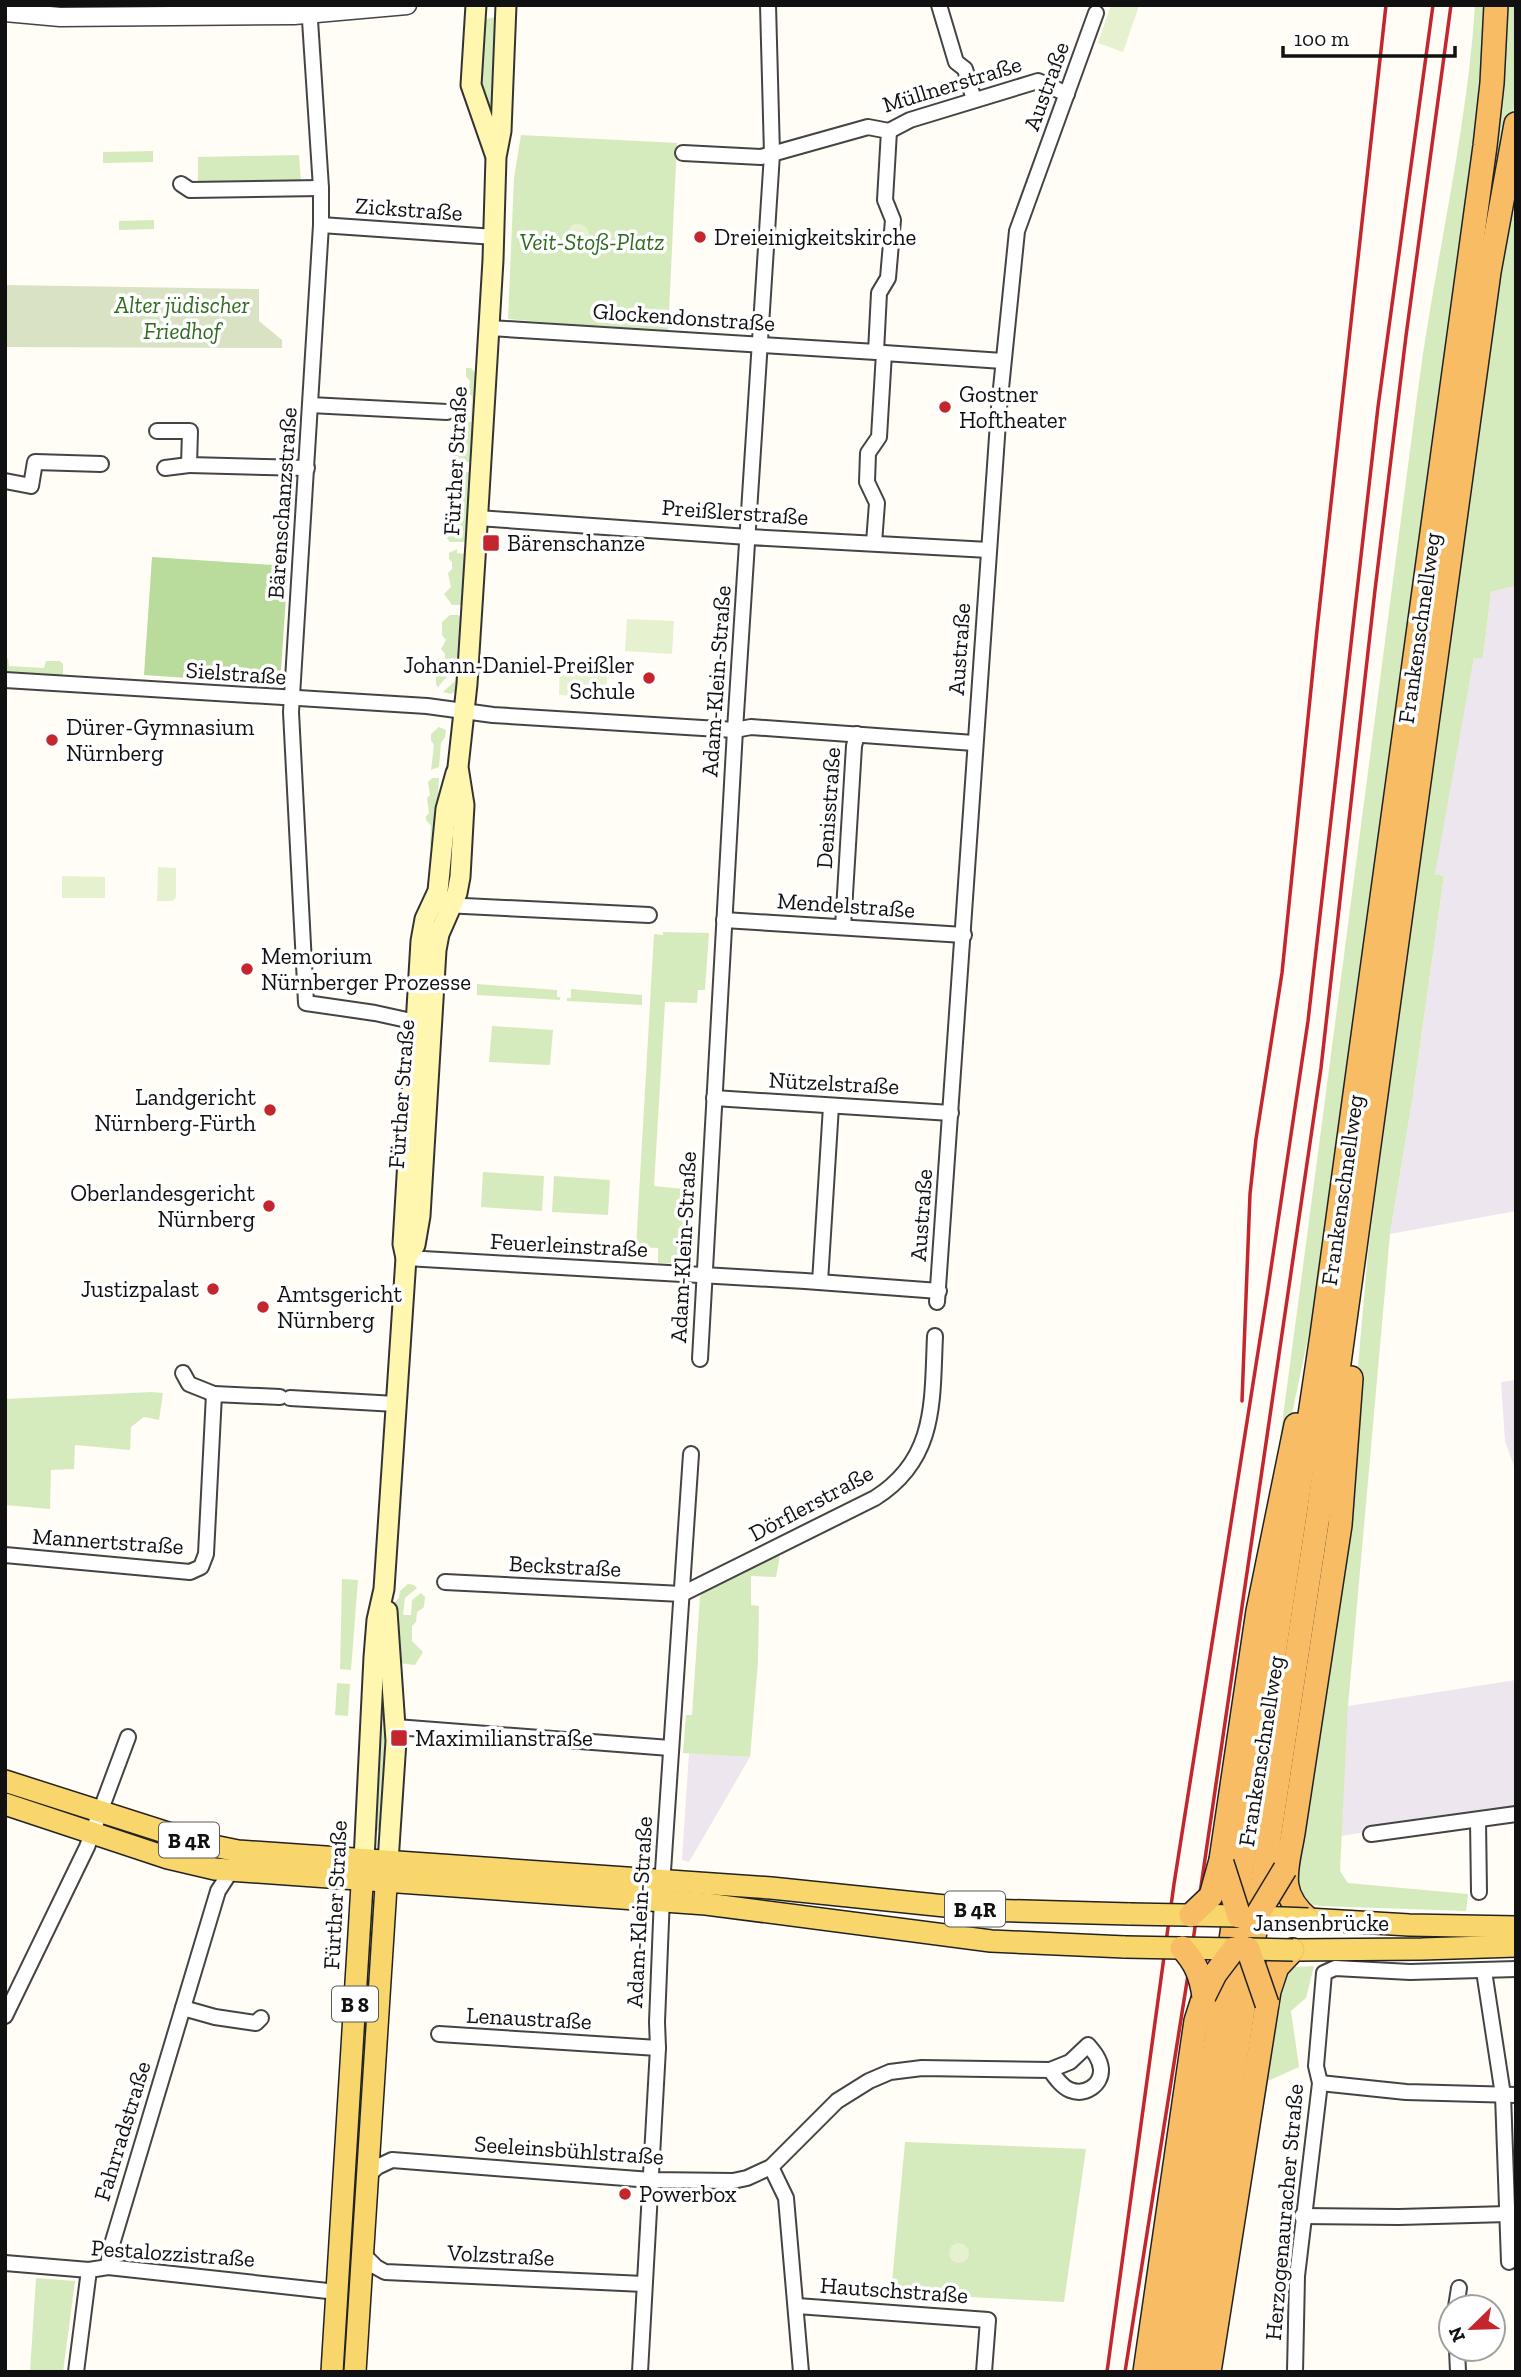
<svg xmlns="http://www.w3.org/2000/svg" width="1521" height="2377" viewBox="0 0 1521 2377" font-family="'Zilla Slab',serif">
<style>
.industrial{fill:#eee6ef}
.green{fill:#d5ebbd}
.forest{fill:#b9dc9c}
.cemetery{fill:#d9e3c4}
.pitch{fill:#e6f2cf}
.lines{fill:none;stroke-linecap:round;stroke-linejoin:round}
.minor-casing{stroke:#444;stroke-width:18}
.tertiary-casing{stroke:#444;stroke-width:21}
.secondary-casing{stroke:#333;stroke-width:23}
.primary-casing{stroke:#222;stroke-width:24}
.trunk-casing{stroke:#222;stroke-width:26}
.minor{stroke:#fff;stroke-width:14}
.tertiary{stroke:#fff;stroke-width:18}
.secondary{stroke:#fff6b0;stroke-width:19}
.primary{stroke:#f9d66b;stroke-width:21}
.trunk{stroke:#f7bc64;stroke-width:23}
.rail{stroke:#c4262e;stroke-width:3.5}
.primary-bridge-casing{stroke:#222;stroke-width:24;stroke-linecap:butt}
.trunk-bridge-casing{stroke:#222;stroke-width:26;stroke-linecap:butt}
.primary-bridge{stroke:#f9d66b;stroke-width:21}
.trunk-bridge{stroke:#f7bc64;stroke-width:23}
.poi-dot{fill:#c4262e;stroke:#fff;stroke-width:2.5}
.labels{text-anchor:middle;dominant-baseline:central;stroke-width:7;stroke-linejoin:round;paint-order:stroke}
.shield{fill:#fff;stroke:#585858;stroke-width:2}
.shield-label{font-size:21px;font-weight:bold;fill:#111}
.street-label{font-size:23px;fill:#111;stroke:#fff}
.poi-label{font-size:23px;fill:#111;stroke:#fff;text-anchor:start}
.park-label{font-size:23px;font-style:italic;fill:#2f6b1f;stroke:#fff}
</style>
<rect width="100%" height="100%" fill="#fffdf5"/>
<g class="industrial">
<path d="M1516,586V1211L1390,1234L1413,1095L1444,876L1434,874L1474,658H1483L1491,592Z"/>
<path d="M1516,1380V1472L1505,1441L1501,1382Z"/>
<path d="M1516,1680V1808L1341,1836L1348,1706Z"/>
<path d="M689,1753L750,1757L689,1862L682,1860Z"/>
</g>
<g class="green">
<path d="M1475,5H1491L1489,49L1311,1324L1280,1470L1275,1476C1324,1112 1371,747 1419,382C1436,256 1467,132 1475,5Z"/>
<path d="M1502,5H1516V97L1490,230L1480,229Z"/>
<path d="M500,16L495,126L477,83L481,20Z"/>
<path d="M521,135L677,143L668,333L508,319L514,178Z"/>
<path d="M153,151V162L103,163V152Z"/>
<path d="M299,155L301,183L198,184V157Z"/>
<path d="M1516,186V586L1491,592L1483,658H1474L1435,874L1444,876L1413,1095L1390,1234L1348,1706L1340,1871L1348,1883L1468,1894L1466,1911L1320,1906L1304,1903L1293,1882L1355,1401L1368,1252L1391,1076L1395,1013L1474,433Z"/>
<path d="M154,220V229L119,230V221Z"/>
<path d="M466,368H471L477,375L472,460L469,462L453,461L454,442L457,438L459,408L466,402L465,421L473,422L471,419L472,396L469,393L470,381L466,376Z"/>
<path d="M458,472H470L466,542H450L442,532L443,521L447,517L448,503L456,498V486L449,479Z"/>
<path d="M457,549V553L465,554L461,605H452L444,594L451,587L448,573L452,569V562L449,559V553Z"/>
<path d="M450,615H458L462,620L458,689L451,694L443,692L455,681L456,662L458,659H449L448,675L438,687L436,684V672L444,665L445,654L441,649L446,640L442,635V622Z"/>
<path d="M5,657L8,659L9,666L44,668L46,661H60L63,664V676L5,673Z"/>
<path d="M439,727L446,730L445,737L441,743L439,767L431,770L434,745L431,740V734Z"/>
<path d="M432,778H439L435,843L432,845H430L431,826L426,820V816L429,813L427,798L430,795L428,782Z"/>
<path d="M663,932L709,933L705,990H698L697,1003L665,1002L654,1186L693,1190L688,1264L658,1263V1248L636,1247L654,934L663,935Z"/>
<path d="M477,984L557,990V997H560V1000L477,995Z"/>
<path d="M571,989L642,995V1005L567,1001V998H571Z"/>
<path d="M492,1026L553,1030L550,1065L489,1062Z"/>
<path d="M483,1172L544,1176L542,1211L481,1207Z"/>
<path d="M554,1176L610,1180L608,1215L552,1212Z"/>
<path d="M151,1392L163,1393L159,1420L144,1417L131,1427L130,1450L75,1445L74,1469L51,1470L50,1509L5,1505V1399Z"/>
<path d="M780,1555L776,1577L751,1576V1605L759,1606L758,1662L750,1757L683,1753L686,1715H692L700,1596L704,1591Z"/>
<path d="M342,1579L358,1580L351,1670L340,1669Z"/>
<path d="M408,1584L414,1585L417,1588L405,1598L403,1615H411L412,1600L421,1593L425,1597L424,1607L417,1612L416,1622L412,1626V1641L423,1652L415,1665L399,1663L395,1602L399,1598L400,1591Z"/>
<path d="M380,1665L390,1718L386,1831L376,1830L383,1721Z"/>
<path d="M337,1683L350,1684L348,1716L335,1715Z"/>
<path d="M367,1906H373L350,2368H343L355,2178V2100Z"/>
<path d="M1314,1966L1306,1998L1291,2011L1299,2067L1268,2081L1227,2323L1244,2193L1283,1975L1293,1967Z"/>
<path d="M905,2142L1086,2149L1064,2302L891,2293Z"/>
<path d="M36,2278L75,2281L63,2372H30Z"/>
</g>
<path class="forest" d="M152,557L288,566L280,684L144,675Z"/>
<path class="cemetery" d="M5,285L259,289V321L282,340V348L5,347Z"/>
<g class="pitch">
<path d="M1111,5L1139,6L1123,52L1098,43Z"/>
<circle cx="578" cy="235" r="11"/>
<path d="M627,619L674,621L672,654L625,651Z"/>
<path d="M560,661L608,664L606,698L559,695Z"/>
<path d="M158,867L176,868V897L173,901H157Z"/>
<path d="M62,876L105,877V898H62Z"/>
<circle cx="959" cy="2253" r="10"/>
</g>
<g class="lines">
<g class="minor-casing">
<g id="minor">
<path d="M309,5L321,188V225L291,712L306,1003L375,1013L416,1022"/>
<path d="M939,5L956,62L965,69L974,100"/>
<path d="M683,153L761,157L868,127L889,131L910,120L1038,81L1067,94"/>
<path d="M181,184L190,190L321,188"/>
<path d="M321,225L495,237"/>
<path d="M490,328L876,352L879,293L888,278L893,220L885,200L889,131"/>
<path d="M310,405L447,412"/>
<path d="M157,431H190L189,465L307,468"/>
<path d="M165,468L189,465"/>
<path d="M5,481L31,486L35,462L101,464"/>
<path d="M478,518L748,537L989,550"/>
<path d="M874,543L877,503L867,482L868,453L879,437L884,353L1003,361"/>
<path d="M5,680L427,706L493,715L735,730L751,727L974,743"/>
<path d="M444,905L649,915"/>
<path d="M724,920L964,935"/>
<path d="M843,927L854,746L857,734"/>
<path d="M714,1098L951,1113"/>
<path d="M406,1258L805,1281L939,1291"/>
<path d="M820,1282L831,1106"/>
<path d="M937,1302L999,408L1017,231L1096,13"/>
<path d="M700,1359L735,730L772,154L768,5"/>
<path d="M183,1373L189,1384L214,1394"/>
<path d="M290,1398L396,1404"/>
<path d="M5,1555L190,1572L201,1567L206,1554L214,1394L280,1397"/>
<path d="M445,1582L682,1594L875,1498C937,1459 932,1401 935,1336"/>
<path d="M396,1727L670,1748"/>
<path d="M1478,1820L1479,1892"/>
<path d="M1371,1834L1516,1814"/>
<path d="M1484,1971L1503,2095L1509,2262"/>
<path d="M183,2008L215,2017L256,2023L261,2018"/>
<path d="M5,2016L87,1847L128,1737"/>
<path d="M439,2034L658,2048"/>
<path d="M1320,2083L1406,2092L1516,2095"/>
<path d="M771,2167L786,2198L801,2372"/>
<path d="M367,2177L377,2167L392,2160L651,2180L733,2181L747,2178L771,2167L837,2101L869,2081L890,2072L922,2068L1050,2070C1055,2077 1062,2087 1070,2090C1085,2096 1102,2085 1101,2069C1100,2059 1094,2052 1088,2045L1070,2062L1050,2070"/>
<path d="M1302,2216L1399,2217L1508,2214"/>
<path d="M363,2254L376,2267L385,2272L644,2284"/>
<path d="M5,2263L89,2270L108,2267L337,2292"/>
<path d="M108,2267L110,2251L218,1891L231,1871"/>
<path d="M797,2306L988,2320L984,2372"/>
<path d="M1456,2307L1459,2288"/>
<path d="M1457,2349L1458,2372"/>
<path d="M76,2372L89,2270"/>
<path d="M640,2372L658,2048L657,2022L663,1871L691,1454"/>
<path d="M1295,2372L1297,2276L1320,2083L1316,2066L1324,1973L1335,1968L1410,1972L1516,1969"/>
</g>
</g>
<g class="tertiary-casing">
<path id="tertiary" d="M5,12L60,17L294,15L407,5"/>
</g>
<g class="secondary-casing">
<g id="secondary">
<path d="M476,5L471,85L495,154"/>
<path d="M406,1258L415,1245L420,1216L436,950L439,934L457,893L460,877L464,805L458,767L467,684L476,543L493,260L496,157L501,131L506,5"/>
<path d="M387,1611L396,1741L388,1862"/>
<path d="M364,1860L374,1657L377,1620L384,1589L406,1258L403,1244L421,941L425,919L438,891L446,809L456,773"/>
</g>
</g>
<g class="primary-casing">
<g id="primary">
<path d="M5,1781L199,1843L238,1851L771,1888L984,1910L1130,1914"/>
<path d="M5,1804L168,1858L215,1869L706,1904L991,1941L1125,1947"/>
<path d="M1308,1919L1409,1925L1516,1927"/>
<path d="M1293,1950L1422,1949L1516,1946"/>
<path d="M332,2372L363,1869"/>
<path d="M355,2372L387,1871"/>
</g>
</g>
<g class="trunk-casing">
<g id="trunk">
<path d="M1221,1860L1258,1611L1296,1425"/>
<path d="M1308,1919C1276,1892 1287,1869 1293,1833L1340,1525L1351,1378"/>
<path d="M1145,2372L1191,2055L1196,2021L1204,1996"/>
<path d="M1166,2372L1322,1335L1485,146L1492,83L1496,5"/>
<path d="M1188,2372L1318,1516L1489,272L1516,124"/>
<path d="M1209,2372L1269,1991L1277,1967L1293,1950"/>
</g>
</g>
<use href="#minor" class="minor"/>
<use href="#tertiary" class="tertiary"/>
<use href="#secondary" class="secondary"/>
<use href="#primary" class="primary"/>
<use href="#trunk" class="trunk"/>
<g class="rail">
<path d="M1242,1401L1250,1194L1256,1139L1282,973L1317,630L1386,5"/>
<path d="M1107,2372L1174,1884L1267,1295L1308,1021L1378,407L1433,5"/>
<path d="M1125,2372L1188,1975L1321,1068L1375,590L1406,336L1451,5"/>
</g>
<g class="primary-bridge-casing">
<g id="primary-bridge">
<path d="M1130,1914L1239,1916"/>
<path d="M1256,1917L1308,1919"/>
<path d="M1125,1947L1234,1949"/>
<path d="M1248,1949L1293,1950"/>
</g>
</g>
<g class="trunk-bridge-casing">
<g id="trunk-bridge">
<path d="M1222,1863L1239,1916"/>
<path d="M1191,1915L1211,1896L1221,1860"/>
<path d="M1256,1917L1285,1869"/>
<path d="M1182,1948C1196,1963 1201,1976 1204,1996"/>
<path d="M1248,1949L1267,2004"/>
<path d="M1204,1996L1215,1974L1234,1949"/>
</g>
</g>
<use href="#primary-bridge" class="primary-bridge"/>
<use href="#trunk-bridge" class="trunk-bridge"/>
</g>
<g class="poi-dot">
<circle cx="700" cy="237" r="7"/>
<circle cx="945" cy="407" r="7"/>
<rect x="482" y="534" width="18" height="18" rx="3.5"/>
<circle cx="649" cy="678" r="7"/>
<circle cx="52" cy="740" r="7"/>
<circle cx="247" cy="969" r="7"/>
<circle cx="270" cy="1110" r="7"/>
<circle cx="269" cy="1206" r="7"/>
<circle cx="213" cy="1289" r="7"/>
<circle cx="263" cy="1307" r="7"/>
<rect x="390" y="1729" width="18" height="18" rx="3.5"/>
<circle cx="625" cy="2194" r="7"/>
</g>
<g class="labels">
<g class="shield">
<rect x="159" y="1822.5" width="60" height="35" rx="5"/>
<rect x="945" y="1891.5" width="60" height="35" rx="5"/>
<rect x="332" y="1986.5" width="46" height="35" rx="5"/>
</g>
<g class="shield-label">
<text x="189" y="1840">B 4R</text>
<text x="975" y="1909">B 4R</text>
<text x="355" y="2004">B 8</text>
</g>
<g class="street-label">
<text transform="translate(952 84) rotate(-17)">Müllnerstraße</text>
<text transform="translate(1046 86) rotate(-70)">Austraße</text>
<text transform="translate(409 209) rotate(4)">Zickstraße</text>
<text transform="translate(684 317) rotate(4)">Glockendonstraße</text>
<text transform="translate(455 461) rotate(-87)">Fürther Straße</text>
<text transform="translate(282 503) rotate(-86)">Bärenschanzstraße</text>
<text transform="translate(735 512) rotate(4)">Preißlerstraße</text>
<text transform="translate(1419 628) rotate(-82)">Frankenschnellweg</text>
<text transform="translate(959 649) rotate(-86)">Austraße</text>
<text transform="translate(236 673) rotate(4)">Sielstraße</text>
<text transform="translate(716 681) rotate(-86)">Adam-Klein-Straße</text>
<text transform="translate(828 808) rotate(-86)">Denisstraße</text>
<text transform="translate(846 905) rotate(4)">Mendelstraße</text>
<text transform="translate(834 1083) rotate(3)">Nützelstraße</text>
<text transform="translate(401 1094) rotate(-86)">Fürther Straße</text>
<text transform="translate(1342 1190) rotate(-82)">Frankenschnellweg</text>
<text transform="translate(921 1215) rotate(-86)">Austraße</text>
<text transform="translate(569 1245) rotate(3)">Feuerleinstraße</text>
<text transform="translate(683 1247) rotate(-87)">Adam-Klein-Straße</text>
<text transform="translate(811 1503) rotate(-28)">Dörflerstraße</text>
<text transform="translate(108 1541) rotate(4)">Mannertstraße</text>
<text transform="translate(565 1566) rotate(3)">Beckstraße</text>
<text transform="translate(1261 1751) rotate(-81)">Frankenschnellweg</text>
<text transform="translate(335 1895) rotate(-87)">Fürther Straße</text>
<text transform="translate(639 1912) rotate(-87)">Adam-Klein-Straße</text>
<text x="1321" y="1923">Jansenbrücke</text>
<text transform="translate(529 2018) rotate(3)">Lenaustraße</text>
<text transform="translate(122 2131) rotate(-73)">Fahrradstraße</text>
<text transform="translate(569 2150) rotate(4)">Seeleinsbühlstraße</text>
<text transform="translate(1284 2212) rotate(-85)">Herzogenauracher Straße</text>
<text transform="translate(173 2253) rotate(4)">Pestalozzistraße</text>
<text transform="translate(501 2255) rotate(3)">Volzstraße</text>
<text transform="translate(894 2290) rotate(4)">Hautschstraße</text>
</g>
<g class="poi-label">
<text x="714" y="237">Dreieinigkeitskirche</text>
<text x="959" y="394">Gostner<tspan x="959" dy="26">Hoftheater</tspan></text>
<text x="507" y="543">Bärenschanze</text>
<text x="635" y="665" text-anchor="end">Johann-Daniel-Preißler<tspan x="635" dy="26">Schule</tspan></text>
<text x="66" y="727">Dürer-Gymnasium<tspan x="66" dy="26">Nürnberg</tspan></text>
<text x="261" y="956">Memorium<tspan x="261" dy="26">Nürnberger Prozesse</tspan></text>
<text x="256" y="1097" text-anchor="end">Landgericht<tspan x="256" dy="26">Nürnberg-Fürth</tspan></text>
<text x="255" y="1193" text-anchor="end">Oberlandesgericht<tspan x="255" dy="26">Nürnberg</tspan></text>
<text x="199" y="1289" text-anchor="end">Justizpalast</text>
<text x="277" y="1294">Amtsgericht<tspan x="277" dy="26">Nürnberg</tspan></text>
<text x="415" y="1738">Maximilianstraße</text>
<text x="639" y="2194">Powerbox</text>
</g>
<g class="park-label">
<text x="592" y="242">Veit-Stoß-Platz</text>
<text x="182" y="305">Alter jüdischer<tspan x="182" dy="26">Friedhof</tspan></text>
</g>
</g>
<rect width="1521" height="2377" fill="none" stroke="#111111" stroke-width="14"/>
<g transform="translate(1472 2328) rotate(247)"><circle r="33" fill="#ffffff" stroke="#a0a0a0" stroke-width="2"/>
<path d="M0-5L12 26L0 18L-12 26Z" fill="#c4262e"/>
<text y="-10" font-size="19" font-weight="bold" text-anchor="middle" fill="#111111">N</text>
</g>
<path d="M1283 46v10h172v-10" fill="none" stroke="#111111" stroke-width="3.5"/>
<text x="1294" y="46" font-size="21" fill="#111111" stroke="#ffffff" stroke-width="5" paint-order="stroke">100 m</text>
</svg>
